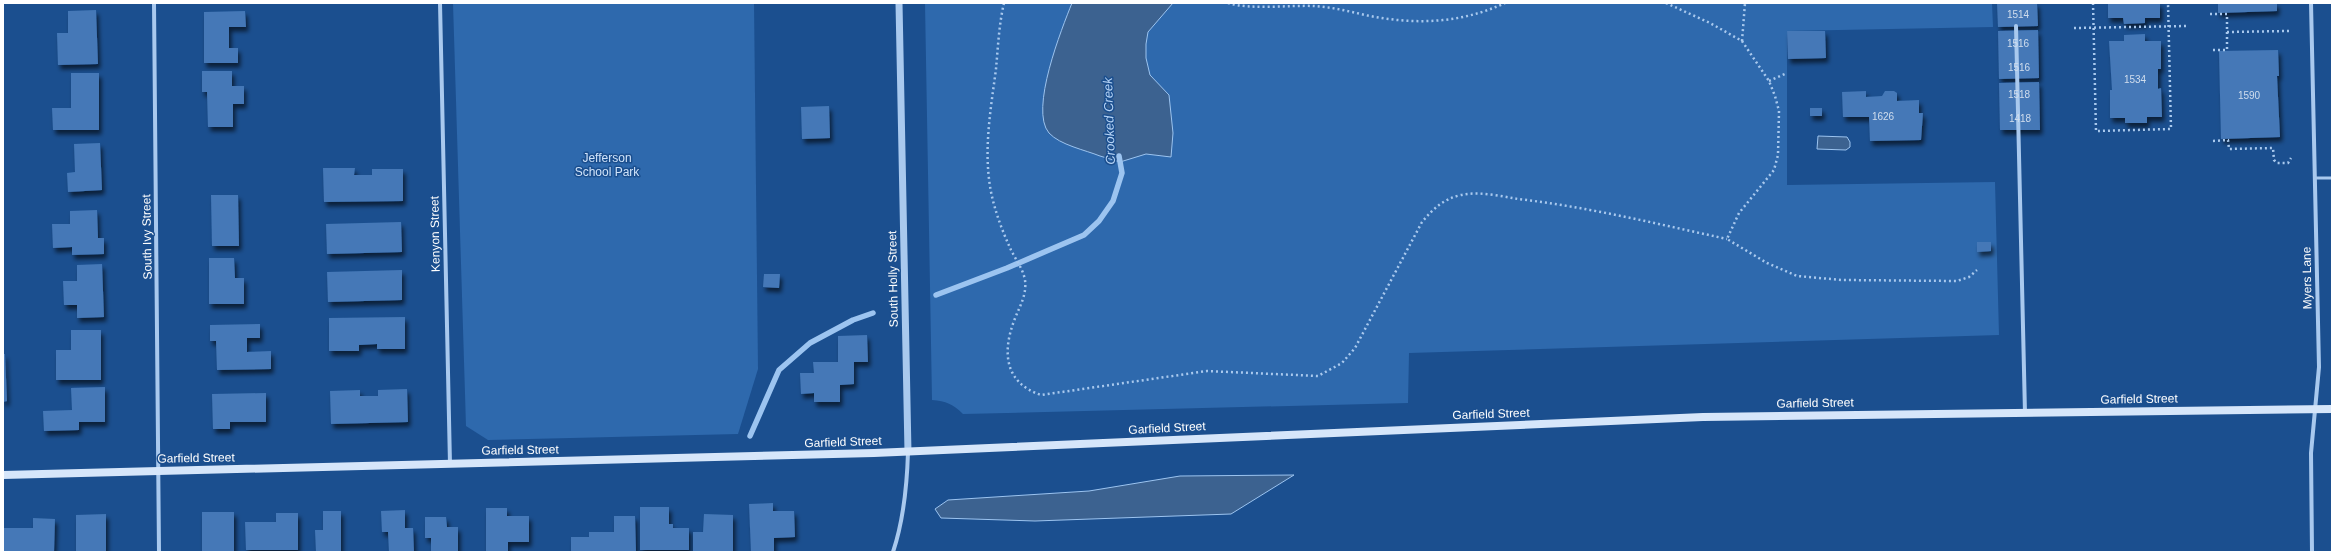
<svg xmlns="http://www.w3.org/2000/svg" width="2335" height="555" viewBox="0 0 2335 555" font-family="Arial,sans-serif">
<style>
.green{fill:#2e69ad}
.water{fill:#3c6290;stroke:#9cc4f0}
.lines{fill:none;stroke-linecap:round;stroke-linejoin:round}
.stream{stroke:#9cc4f0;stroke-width:5.5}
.building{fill:#4478b7;filter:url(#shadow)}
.path{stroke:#a9c9ee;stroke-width:2.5;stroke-dasharray:2 3;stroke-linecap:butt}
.service{stroke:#a9c9ee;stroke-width:3}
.minor{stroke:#a9c9ee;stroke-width:4}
.tertiary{stroke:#a9c9ee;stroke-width:7}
.secondary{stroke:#d6e6fa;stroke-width:8}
.labels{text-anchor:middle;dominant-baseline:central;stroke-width:3;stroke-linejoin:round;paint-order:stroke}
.number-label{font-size:10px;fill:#d0dded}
.park-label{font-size:12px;fill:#cfe3fa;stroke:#1b4f8f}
.street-label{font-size:12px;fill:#fff;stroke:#1b4f8f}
.water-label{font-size:13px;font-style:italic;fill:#b5d3f5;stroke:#1b4f8f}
</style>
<defs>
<filter id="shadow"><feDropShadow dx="2.5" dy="4.5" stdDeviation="2" flood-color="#0009"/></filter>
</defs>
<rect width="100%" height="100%" fill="#1b4f8f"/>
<g class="green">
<path d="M453,3H754L758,369L738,434L488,440L466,426Z"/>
<path d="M925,3H1992L1993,27L1787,31V185L1995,182L1999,335L1409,353L1408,403L963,414C953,404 946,401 932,400Z"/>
</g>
<g class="water">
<path d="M1072,3H1173L1148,32L1146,44V58L1150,75L1169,95L1173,133L1171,157L1146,154L1120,162L1100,156C1085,150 1060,145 1049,133C1029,110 1062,28 1072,3Z"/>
<path d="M1818,136L1847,137L1850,142V147L1846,150L1817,149Z"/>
<path d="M1294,475L1231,514L1035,521L941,518L935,509L948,500L1089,491L1180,476Z"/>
</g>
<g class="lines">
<g class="stream">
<path d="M936,295L1007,268L1084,235L1099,221L1113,201L1122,173L1119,156"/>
<path d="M750,436L779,370L810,343L853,320L873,313"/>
</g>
</g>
<g class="building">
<path d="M1997,3H2037L2038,26L1998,27Z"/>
<path d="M2108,3H2160V18H2145V23L2124,24L2123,18H2108Z"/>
<path d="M2218,3H2277V11L2218,13Z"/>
<path d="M96,10L98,64L58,65L57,33H68V11Z"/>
<path d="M245,11L246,27H229V48H238V63H204V12Z"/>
<path d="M2038,30L2039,78L1999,79L1998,31Z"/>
<path d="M1787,31H1825L1826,58L1788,59Z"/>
<path d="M2145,34V41H2161V69H2158V89L2161,88L2162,117H2147V123H2125V118H2110V90H2112L2109,41H2124V35Z"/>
<path d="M2278,50L2279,76H2277L2280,137L2221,139L2219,51Z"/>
<path d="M202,71H232V86H244V104H233V127H208L207,92H202Z"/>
<path d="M71,73H99V130H53L52,108H71Z"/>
<path d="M2039,82L2040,130H2000L1999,83Z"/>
<path d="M1866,91V97L1882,96L1885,91H1894L1897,93V101L1919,100V113H1923L1921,140L1870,141L1869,117H1843L1842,92Z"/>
<path d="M829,106L830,138L802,139L801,107Z"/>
<rect x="1810" y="108" width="12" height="8"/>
<path d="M100,143L102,190L68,192L67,173L75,172L74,144Z"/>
<path d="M323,168H355L354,175H372V169H403V201L324,202Z"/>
<path d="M211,195H238L239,246H212Z"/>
<path d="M97,210L98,238H104V254L72,255V247L53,248L52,224H70V211Z"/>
<path d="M401,222L402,252L327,254L326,224Z"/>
<path d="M1977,242H1991V251L1977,252Z"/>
<path d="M209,258H234L235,278H244V304H209Z"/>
<path d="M102,264L104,317L77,318V305H64L63,281H77V265Z"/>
<path d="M402,270V300L328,302L327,272Z"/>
<path d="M764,274H780L779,288L763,287Z"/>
<path d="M405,317V349H377V344L359,345V351H329V318Z"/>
<path d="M260,324V338H247V352L271,351V369L217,370L216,341H210V325Z"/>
<path d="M71,330H101V380H56V350H71Z"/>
<path d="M867,335L868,362H854V384L840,385V402H814V393L801,394L800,373H814L813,362H838V336Z"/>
<path d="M3,354H5L7,401L3,402Z"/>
<path d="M105,387V422H79V430L44,431L43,411L72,410L71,388Z"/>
<path d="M407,389L408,422L331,424L330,391L360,390V396H378V390Z"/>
<path d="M266,393V422H230V429H213L212,394Z"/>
<path d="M773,503V511H794L795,537L774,538V552H751L749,504Z"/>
<path d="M640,507H669V524H673V528H689V550H640Z"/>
<path d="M486,508H507V516H529V542H508V552H486Z"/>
<path d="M405,510V528H413L414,552H389L388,532H382L381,511Z"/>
<path d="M323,511H341V552H316L315,530H323Z"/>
<rect x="202" y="512" width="32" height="40"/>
<path d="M276,513H298V550H246L245,522H276Z"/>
<path d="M106,514V552H76V515Z"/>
<path d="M704,514L733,515V552H693V532H703Z"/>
<path d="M614,516H635L636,552H571V537H589V532H614Z"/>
<path d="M425,517H446L447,527H458V552H431V538H425Z"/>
<path d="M33,518L55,519L54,552H3V528H33Z"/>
</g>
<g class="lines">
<g class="path">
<path d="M1004,3C999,24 998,47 996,69C990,115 981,162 995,208C999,222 1005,237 1011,250C1016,260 1023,269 1025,280C1027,296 1019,307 1014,321C1002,353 1005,383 1041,395L1207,371L1318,376L1342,363L1355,348L1422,222C1433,209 1443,199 1461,195C1479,191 1500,196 1518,199C1588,207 1658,224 1727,239"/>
<path d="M1228,3C1251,10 1289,5 1314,6C1331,7 1348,11 1365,15C1413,25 1460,24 1505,3"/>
<path d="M1666,3L1710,23L1742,41L1745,3"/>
<path d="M2093,3L2096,131L2171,129L2168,3"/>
<path d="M2210,14H2227V50H2213"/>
<path d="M2074,28L2188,26"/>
<path d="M2227,32L2289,31"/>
<path d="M1742,41L1769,81L1775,96L1779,111L1778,155L1774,170L1739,213L1727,239L1767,263L1797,276L1842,280L1957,281L1969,277L1977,270"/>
<path d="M1769,81L1787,73"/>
<path d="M2213,141L2228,140L2229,149L2273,148L2274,160L2277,163H2288L2291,158"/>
</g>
<path class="service" d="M2315,178H2332"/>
<g class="minor">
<path d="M154,3L159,552"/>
<path d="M440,3L450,464"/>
<path d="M2311,3L2319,367L2311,453L2312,552"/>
<path d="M2016,26L2025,413"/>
<path d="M893,552C904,519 907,486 908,452"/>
</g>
<path class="tertiary" d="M899,3L908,452"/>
<path class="secondary" d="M3,475L874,453L1703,417L2332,409"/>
</g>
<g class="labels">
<g class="number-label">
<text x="2018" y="14">1514</text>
<text x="2018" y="43">1516</text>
<text x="2019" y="67">1516</text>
<text x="2135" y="79">1534</text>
<text x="2019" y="94">1518</text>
<text x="2249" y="95">1590</text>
<text x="1883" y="116">1626</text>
<text x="2020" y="118">1418</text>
</g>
<g class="park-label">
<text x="607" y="158">Jefferson<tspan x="607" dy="14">School Park</tspan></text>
</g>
<g class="street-label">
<text transform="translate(435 234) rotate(-91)">Kenyon Street</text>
<text transform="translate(147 237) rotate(-91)">South Ivy Street</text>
<text transform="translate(2307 278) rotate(-91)">Myers Lane</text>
<text transform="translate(893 279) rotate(-91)">South Holly Street</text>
<text transform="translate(2139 399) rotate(-1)">Garfield Street</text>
<text transform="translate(1815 403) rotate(-1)">Garfield Street</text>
<text transform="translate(1491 414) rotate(-2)">Garfield Street</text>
<text transform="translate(1167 428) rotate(-3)">Garfield Street</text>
<text transform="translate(843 442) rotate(-2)">Garfield Street</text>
<text transform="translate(520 450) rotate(-1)">Garfield Street</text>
<text transform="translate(196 458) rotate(-1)">Garfield Street</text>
</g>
<g class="water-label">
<text transform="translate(1109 121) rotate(-92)">Crooked Creek</text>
</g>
</g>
<rect width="2335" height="555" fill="none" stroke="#ffffff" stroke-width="8"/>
</svg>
